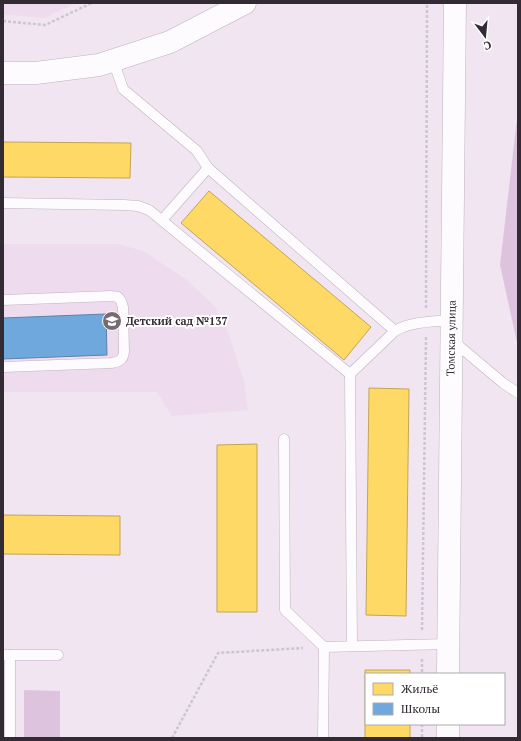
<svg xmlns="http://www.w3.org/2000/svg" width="521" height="741" viewBox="0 0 521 741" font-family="'PT Serif',serif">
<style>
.built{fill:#eedbee}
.green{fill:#dec3df}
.homes{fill:#ffd966;stroke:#c2a557}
.schools{fill:#6fa8dc;stroke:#5d82a9}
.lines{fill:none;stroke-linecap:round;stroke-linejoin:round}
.lane-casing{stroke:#bdb5bd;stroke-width:11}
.secondary-casing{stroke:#bdb5bd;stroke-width:23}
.primary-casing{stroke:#bdb5bd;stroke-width:23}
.path{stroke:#ccc7cc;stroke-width:2.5;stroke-dasharray:3 2;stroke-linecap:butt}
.lane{stroke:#fdfbfd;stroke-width:10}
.secondary{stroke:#fdfbfd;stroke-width:22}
.primary{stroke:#fdfbfd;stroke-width:22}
.labels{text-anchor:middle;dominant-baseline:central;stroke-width:4;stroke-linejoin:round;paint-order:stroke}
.poi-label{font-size:11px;font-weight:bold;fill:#322b33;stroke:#fff;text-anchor:start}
.street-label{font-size:11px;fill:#322b33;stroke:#fff}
</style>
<rect width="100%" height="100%" fill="#f0e5f0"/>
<g class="built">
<path d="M3,3H76L44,18L3,14Z"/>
<path d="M3,244H118L143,251L187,280L215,307L229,335L244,382L248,410L172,416L157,392H3Z"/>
</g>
<g class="green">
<path d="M518,110V347L500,265Z"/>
<path d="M24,690L60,691V738H24Z"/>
</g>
<g class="homes">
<path d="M3,142L131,143L130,178L3,177Z"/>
<path d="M209,191L371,327L344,360L181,223Z"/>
<path d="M369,388L409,389L406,616L366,615Z"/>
<path d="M257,444V612H217V445Z"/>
<path d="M3,515L120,516V555L3,554Z"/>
<path d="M365,670H410V674H366V724H410V738H365Z"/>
</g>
<path class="schools" d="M106,314L107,355L3,359V318Z"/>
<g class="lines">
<g class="lane-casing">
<g id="lane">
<path d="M113,60L123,89L197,151L208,168"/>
<path d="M3,203L124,205L138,206L149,210L350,374"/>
<path d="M162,220L208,168L395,331"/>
<path d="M3,300L111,296L118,297L121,301L123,307L124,352C123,360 120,361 112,363L3,367"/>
<path d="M453,341L503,383L518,393"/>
<path d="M284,439L285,610L324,647L449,644"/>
<path d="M352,646L350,374L395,331C411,321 434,322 452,320"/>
<path d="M3,655H58"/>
<path d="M10,655V738"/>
<path d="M323,738L324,647"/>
</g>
</g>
<g class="secondary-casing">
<g id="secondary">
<path d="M448,674L455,3"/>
<path d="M448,738V724"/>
</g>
</g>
<g class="primary-casing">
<path id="primary" d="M3,73H36L99,65L170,42L245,3"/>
</g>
<g class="path">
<path d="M3,21L45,25L92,3"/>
<path d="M426,308L427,3"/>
<path d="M422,630L426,337"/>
<path d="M422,659V674"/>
<path d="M422,724V738"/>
<path d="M172,738L218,653L303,648"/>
</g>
<use href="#lane" class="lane"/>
<use href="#secondary" class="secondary"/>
<use href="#primary" class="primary"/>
</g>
<defs>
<g id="school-disc" transform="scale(1)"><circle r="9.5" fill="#746c75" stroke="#fff"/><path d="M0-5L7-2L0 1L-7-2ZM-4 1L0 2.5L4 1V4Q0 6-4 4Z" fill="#fff"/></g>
</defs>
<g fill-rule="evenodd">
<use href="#school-disc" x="112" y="321"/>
</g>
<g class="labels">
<g class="poi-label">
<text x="126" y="321">Детский сад №137</text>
</g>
<g class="street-label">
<text transform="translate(451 338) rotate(-89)">Томская улица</text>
</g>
</g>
<rect width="521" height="741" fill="none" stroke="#322b33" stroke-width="8"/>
<rect x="365" y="673" width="140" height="52" fill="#ffffff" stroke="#adaaad"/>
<rect x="373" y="683" width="20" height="12" fill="#ffd966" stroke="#adaaad"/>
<text x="401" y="693" font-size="12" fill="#322b33">Жильё</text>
<rect x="373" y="703" width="20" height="12" fill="#6fa8dc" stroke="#adaaad"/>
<text x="401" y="713" font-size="12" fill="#322b33">Школы</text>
<g transform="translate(485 36) rotate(164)" stroke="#ffffff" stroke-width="3" paint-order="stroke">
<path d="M0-3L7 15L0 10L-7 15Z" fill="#322b33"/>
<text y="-6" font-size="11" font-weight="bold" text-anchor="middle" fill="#322b33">С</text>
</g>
</svg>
